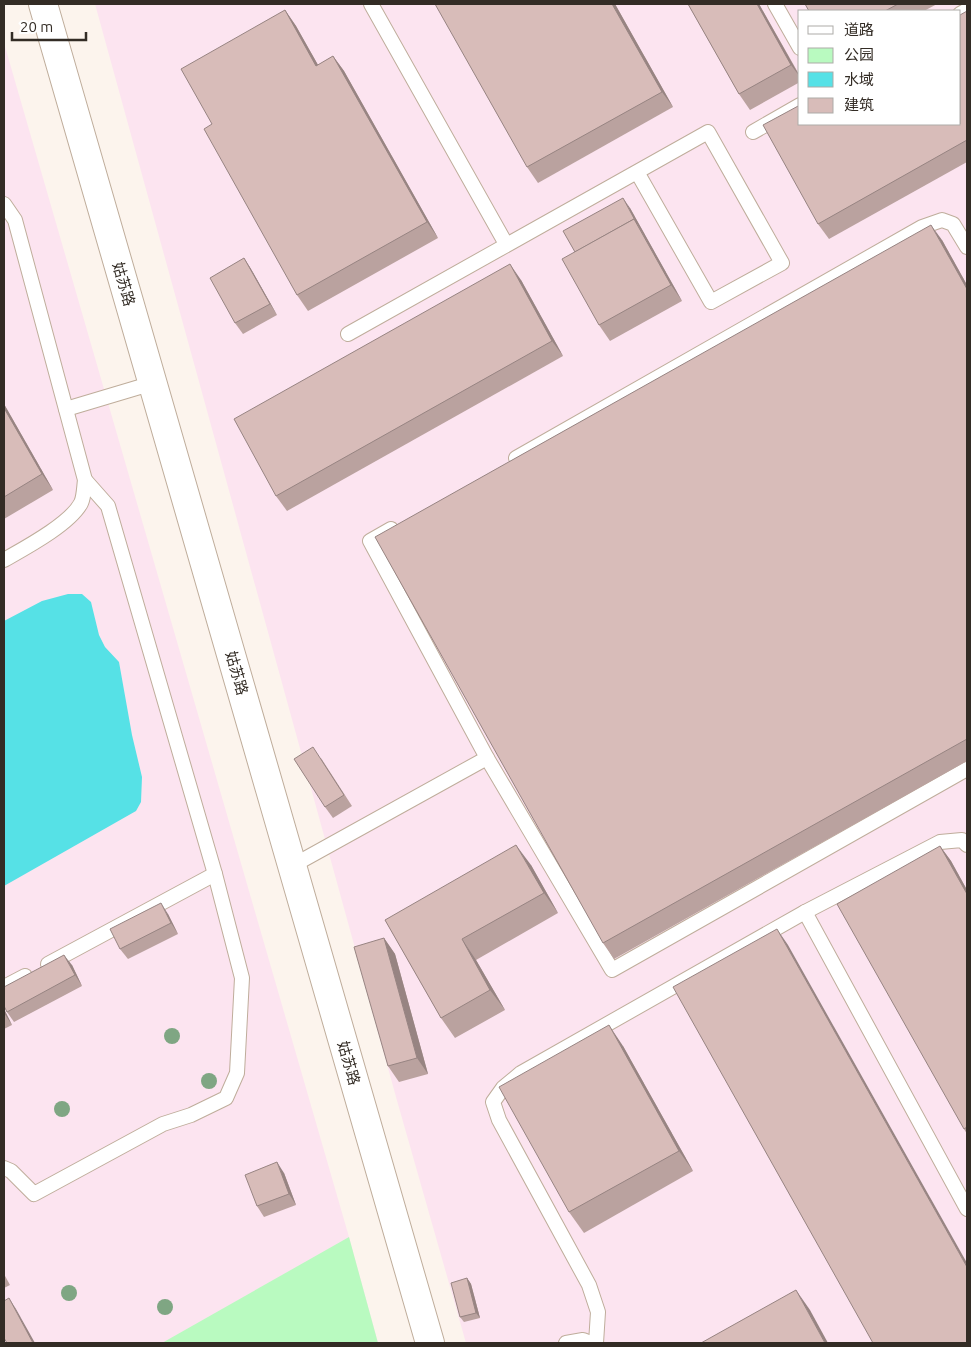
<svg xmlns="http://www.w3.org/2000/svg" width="971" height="1347" viewBox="0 0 971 1347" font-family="Ubuntu,'Noto Sans SC',sans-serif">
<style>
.industrial{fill:#fce4f0;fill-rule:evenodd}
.green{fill:#b9fac0}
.water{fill:#56e1e6}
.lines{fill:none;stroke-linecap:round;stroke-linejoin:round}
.service-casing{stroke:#bfad9b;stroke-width:16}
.tertiary-casing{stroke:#bfad9b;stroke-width:30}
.service{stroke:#fff;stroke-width:14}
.tertiary{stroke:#fff;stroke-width:28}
.tree{fill:#7fa683}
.wall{fill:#baa29f}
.shaded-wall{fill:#978482}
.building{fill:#d8bcb9;stroke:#978482}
.labels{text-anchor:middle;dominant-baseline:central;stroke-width:4;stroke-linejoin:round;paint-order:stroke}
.street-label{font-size:15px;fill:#332c25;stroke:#fff}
</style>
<rect width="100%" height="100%" fill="#fcf4ed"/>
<g class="industrial">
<path d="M95,4H967V1343H466L396,1097ZM800,11H960V124H800Z"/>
<path d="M4,43L349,1237L378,1343H4Z"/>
</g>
<path class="green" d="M349,1237L378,1343H162Z"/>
<path class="water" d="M68,594H82L91,602L99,635L105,647L119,662L132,735L142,777L141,802L136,811L4,886V621L42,601Z"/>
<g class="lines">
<g class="service-casing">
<g id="service">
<path d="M371,4L506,244"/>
<path d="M775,4L800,48"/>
<path d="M960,14L967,10"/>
<path d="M753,132L800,105"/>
<path d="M4,204L15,220L85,480C84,487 84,497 81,503C70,524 25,548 4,560"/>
<path d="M348,334L708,132L782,263L711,302L637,172"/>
<path d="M66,409L153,383"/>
<path d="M516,458L922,227L942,220L953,224L967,247"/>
<path d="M391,529L370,541L487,758L612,970L967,769"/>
<path d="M292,866L487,758"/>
<path d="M805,912L967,1209"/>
<path d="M48,964L215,874"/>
<path d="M4,987L25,976"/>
<path d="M4,1168L11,1171L34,1194L163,1124L191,1115L226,1098L237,1073L242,978L215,874L108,506L85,480"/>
<path d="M566,1343L583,1340L591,1343"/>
<path d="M596,1343L598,1312L589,1285L499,1120L493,1102L503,1088L521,1073L805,912L940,842L962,840L967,845"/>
</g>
</g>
<g class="tertiary-casing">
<path id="tertiary" d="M43,4L430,1343"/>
</g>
<use href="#service" class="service"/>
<use href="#tertiary" class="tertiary"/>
</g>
<g class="tree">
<circle cx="172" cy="1036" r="8"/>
<circle cx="209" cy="1081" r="8"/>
<circle cx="62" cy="1109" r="8"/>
<circle cx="69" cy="1293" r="8"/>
<circle cx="165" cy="1307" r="8"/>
</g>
<g class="wall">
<path d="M615,4L673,107L538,183L527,167Z"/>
<path d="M688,4H759L800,76V82L750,110L739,94Z"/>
<path d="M805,4H937L924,11H809Z"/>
<path d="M285,10L296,26L318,65L333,56L344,71L438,238L308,311L297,295L212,124Z"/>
<path d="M967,11V162L829,239L818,224Z"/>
<path d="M630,208L682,301L610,341L599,325Z"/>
<path d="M942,240L967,285V761L614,959L603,943Z"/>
<path d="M244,258L251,269L277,315L243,334L235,323Z"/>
<path d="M521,280L563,356L287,511L276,496Z"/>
<path d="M4,404L53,490L4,519Z"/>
<path d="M321,758L352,806L333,818L325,807Z"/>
<path d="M940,846L951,861L967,890V1134L964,1129Z"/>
<path d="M531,865L558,913L476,960L505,1010L455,1038L441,1018L385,920Z"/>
<path d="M168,914L178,934L128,959L120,949Z"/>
<path d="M384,938L395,954L428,1074L399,1082L388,1066Z"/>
<path d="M72,965L82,986L14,1022L7,1012Z"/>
<path d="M4,1009L12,1025L4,1029Z"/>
<path d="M623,1046L693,1171L584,1233L569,1212Z"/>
<path d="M284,1173L296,1205L264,1217L257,1206Z"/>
<path d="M4,1274L10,1285L4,1288Z"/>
<path d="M467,1278L471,1284L480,1318L464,1322L460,1317Z"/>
</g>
<g class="shaded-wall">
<path d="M612,4H615L673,107L662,92Z"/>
<path d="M757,4H759L800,77L791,65Z"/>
<path d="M285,10L296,26L327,81L316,66Z"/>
<path d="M333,56L344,71L438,238L427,222Z"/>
<path d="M623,198L630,208L682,301L671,285Z"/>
<path d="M931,225L942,240L967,285V289Z"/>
<path d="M244,258L251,269L277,315L270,304Z"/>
<path d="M510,264L521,280L563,356L552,341Z"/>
<path d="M4,404L53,490L42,474L4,408Z"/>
<path d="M516,845L531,865L558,913L544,893Z"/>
<path d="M940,846L951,861L967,890V894Z"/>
<path d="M161,903L168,914L178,934L171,923Z"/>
<path d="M777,929L788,945L967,1263V1267Z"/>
<path d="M384,938L395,954L428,1074L417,1058Z"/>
<path d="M462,939L476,960L505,1010L490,990Z"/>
<path d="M64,955L72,965L82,986L75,975Z"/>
<path d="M4,1009L12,1025L4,1013Z"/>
<path d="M609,1025L623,1046L693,1171L679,1151Z"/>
<path d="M277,1162L284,1173L296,1205L289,1194Z"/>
<path d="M467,1278L471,1284L480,1318L476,1313Z"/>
<path d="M796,1290L810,1310L828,1343H825Z"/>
<path d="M9,1298L16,1309L35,1343H33Z"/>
</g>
<g class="building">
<path d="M435,4H612L662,92L527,167Z"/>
<path d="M688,4H757L791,65L739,94Z"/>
<path d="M805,4H898L885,11H809Z"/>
<path d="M285,10L316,66L333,56L427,222L297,295L204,129L212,124L181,69Z"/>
<path d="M967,11V140L818,224L763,125L800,105V124H960V15Z"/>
<path d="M623,198L637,224L634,219L575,252L563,231Z"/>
<path d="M634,219L671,285L599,325L562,259Z"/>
<path d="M931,225L967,289V739L603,943L375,537Z"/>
<path d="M244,258L270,304L235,323L210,278Z"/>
<path d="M510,264L552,341L276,496L234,419Z"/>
<path d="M4,408L42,474L4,497Z"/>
<path d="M313,747L344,795L325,807L294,759Z"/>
<path d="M516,845L544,893L462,939L490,990L441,1018L385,920Z"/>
<path d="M940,846L967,894V1127L964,1129L837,904Z"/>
<path d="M161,903L171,923L120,949L110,929Z"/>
<path d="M777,929L967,1267V1343H873L673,987Z"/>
<path d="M384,938L417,1058L388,1066L354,947Z"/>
<path d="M64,955L75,975L7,1012L4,1006V987Z"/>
<path d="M609,1025L679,1151L569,1212L499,1087Z"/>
<path d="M277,1162L289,1194L257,1206L245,1175Z"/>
<path d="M467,1278L476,1313L460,1317L451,1283Z"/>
<path d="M796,1290L825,1343H701Z"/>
<path d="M9,1298L33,1343H7L4,1338V1301Z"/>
</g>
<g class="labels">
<g class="street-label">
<text transform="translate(124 284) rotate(74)">姑苏路</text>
<text transform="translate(237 673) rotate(74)">姑苏路</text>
<text transform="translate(349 1063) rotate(74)">姑苏路</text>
</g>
</g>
<rect width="971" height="1347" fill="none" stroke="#332c25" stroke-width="10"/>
<rect x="798" y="10" width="162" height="115" fill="#ffffff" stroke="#adaba8"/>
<rect x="808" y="26" width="25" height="8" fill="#ffffff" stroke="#adaba8"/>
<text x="844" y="35" font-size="15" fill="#332c25">道路</text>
<rect x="808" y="48" width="25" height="15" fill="#b9fac0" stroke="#adaba8"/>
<text x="844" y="60" font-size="15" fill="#332c25">公园</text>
<rect x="808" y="72" width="25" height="15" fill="#56e1e6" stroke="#adaba8"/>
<text x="844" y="85" font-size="15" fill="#332c25">水域</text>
<rect x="808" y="98" width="25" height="15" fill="#d8bcb9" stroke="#adaba8"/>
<text x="844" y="110" font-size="15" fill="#332c25">建筑</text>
<path d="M12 32v8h74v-8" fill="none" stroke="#332c25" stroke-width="2.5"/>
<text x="20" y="32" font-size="15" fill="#332c25" stroke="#ffffff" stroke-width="4" paint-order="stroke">20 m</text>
</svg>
